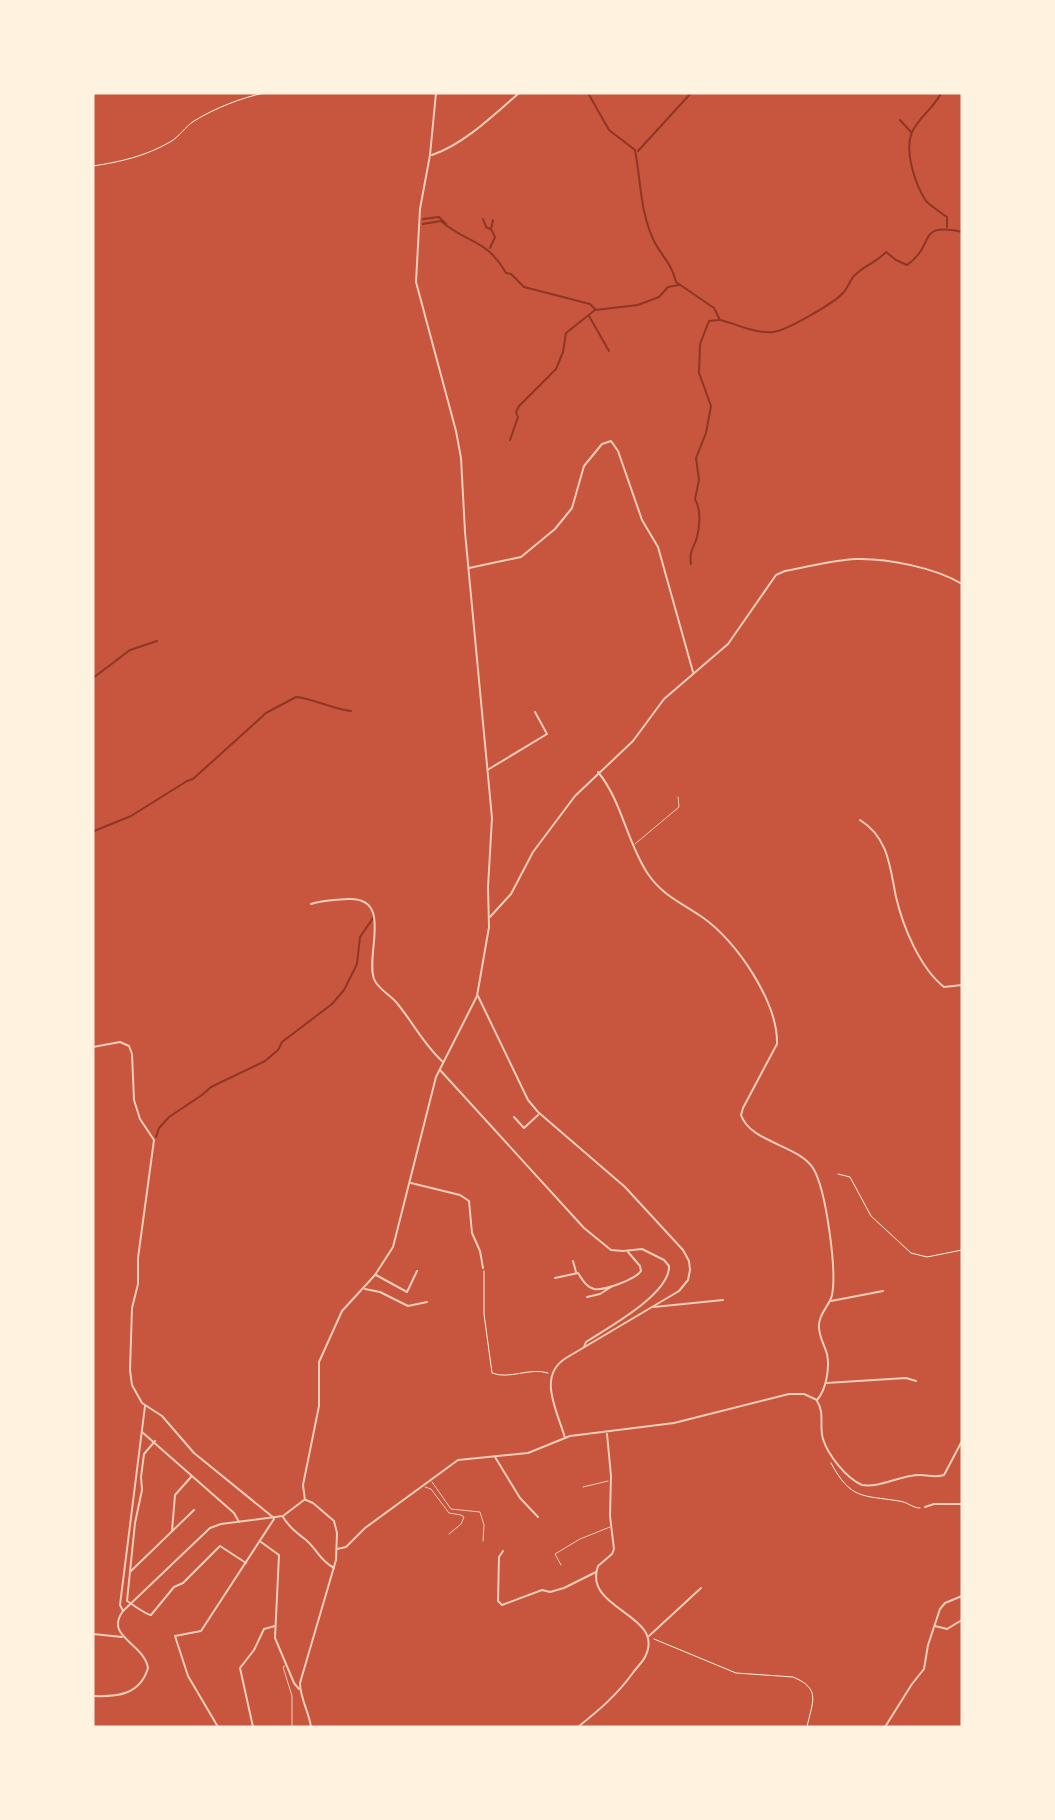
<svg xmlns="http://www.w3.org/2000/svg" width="1055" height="1820" viewBox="0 0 1055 1820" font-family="'DejaVu Sans',sans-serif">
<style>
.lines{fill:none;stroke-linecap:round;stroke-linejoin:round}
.stream{stroke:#8f3625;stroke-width:2}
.path{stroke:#fff3e0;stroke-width:1}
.service{stroke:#f1ccb7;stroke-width:1}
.minor{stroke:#f1ccb7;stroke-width:2}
</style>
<rect width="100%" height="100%" fill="#c8553d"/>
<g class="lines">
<g class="stream">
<path d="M588,93L609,130L635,150C641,181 640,214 655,243C664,259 671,263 676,282L714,308L720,320C737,324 756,334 773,332C786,331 834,303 843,293C848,288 850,279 855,275C865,265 877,262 886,252L896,260L907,265C937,244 915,222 962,232"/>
<path d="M941,93C934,108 920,116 912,132C904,151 915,184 926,201C927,203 944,215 947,217V227"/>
<path d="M900,120L911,132"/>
<path d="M638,151L691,93"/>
<path d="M423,219L439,217L446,224"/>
<path d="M483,219L486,227L490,229"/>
<path d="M423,224L441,221C467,244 486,238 506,273L511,274L524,287L590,304L595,309"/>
<path d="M490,248L495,237L491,229L493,220"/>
<path d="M589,316L609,351"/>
<path d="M510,440L518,417L516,412L519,406L556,369L563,352L566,333L595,310L638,305L659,297L668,287L679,285"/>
<path d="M691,564C689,549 694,549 697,537C700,526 701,509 695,499L699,480L696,458L706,433L711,406L699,373L700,344L709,321L719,320"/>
<path d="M93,678L130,650L157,641"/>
<path d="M94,831L131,816L187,781L193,779L266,713L296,697C315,699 332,709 351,711"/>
<path d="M156,1137L159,1128L169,1117L202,1095L211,1087L265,1061L278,1050L282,1042L332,1004L344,990L357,964L360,937L373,918"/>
</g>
<g class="path">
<path d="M365,93H417"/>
<path d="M93,166C120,162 146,156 170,142C179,137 185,127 194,121C215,108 241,98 264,93"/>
<path d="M838,1174L850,1177L871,1216L911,1253L927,1257L962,1250"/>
<path d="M484,1271V1314L492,1373C509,1380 530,1367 548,1373"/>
<path d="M831,1463C851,1500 862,1495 899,1501C908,1502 912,1508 920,1508"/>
<path d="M654,1639L736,1673L793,1677C822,1689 812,1702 807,1727"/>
</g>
<g class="service">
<path d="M635,844L679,807L678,797"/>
<path d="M432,1482L451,1509L480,1512L484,1525L483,1541"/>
<path d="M425,1487L431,1489L449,1513L461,1515L464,1517L461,1524L449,1534"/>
<path d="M583,1487L608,1481"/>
<path d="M561,1565L555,1554L580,1539L610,1527"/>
<path d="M285,1666L283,1667L292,1696V1727"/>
</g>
<g class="minor">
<path d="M432,155C463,145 495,114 519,93"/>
<path d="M469,568L521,557L555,529L572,508L584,466L602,444L611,441L618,451L642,520L658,547L693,672"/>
<path d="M489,769L547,734L535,712"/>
<path d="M598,772C622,801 627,843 648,874C663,896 682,903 702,917C736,940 778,1002 777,1044L743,1108L741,1115C750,1142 798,1145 813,1168C826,1189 837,1270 832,1295C830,1305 820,1312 819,1324C818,1336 824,1343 827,1354C830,1368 826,1390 817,1400"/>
<path d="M860,820C889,838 890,868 896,897C903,927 920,968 944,987L962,985"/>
<path d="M311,904C323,900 336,900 348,899C394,897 365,954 374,979C378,989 389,994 396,1002C413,1022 423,1044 443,1062"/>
<path d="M490,917L511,894L533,852L575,796L633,741L664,699L728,644L776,575L785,571C808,567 832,560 856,559C887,558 936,568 962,584"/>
<path d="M478,996L528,1100L538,1112L625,1187L683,1250L689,1261L690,1270L688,1280L679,1291L566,1358C537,1376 557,1410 565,1438"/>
<path d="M93,1047L120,1042L129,1046L132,1054L134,1100L140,1119L154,1140L138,1258V1284L132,1308L130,1370L132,1385L142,1403L162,1416L194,1453L274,1518"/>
<path d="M440,1070L584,1228L611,1250L623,1251L642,1249L664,1260L669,1266C670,1294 609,1327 586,1342L584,1347"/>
<path d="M514,1117L524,1128L538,1115"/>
<path d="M411,1183L460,1195L469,1201L472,1233L480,1251L483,1268"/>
<path d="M573,1261L576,1272"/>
<path d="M376,1275L407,1292L417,1271"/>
<path d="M555,1278L578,1273C582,1279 586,1287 594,1289C604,1291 636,1279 641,1271L640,1266L628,1252"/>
<path d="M365,1289L380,1292L408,1306L427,1302"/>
<path d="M587,1297L600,1294L611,1287"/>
<path d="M831,1301L883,1291"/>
<path d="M654,1307L723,1300"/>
<path d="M826,1383L906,1378L916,1381"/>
<path d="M817,1401C825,1413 819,1426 823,1439C828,1455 846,1478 862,1485C881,1488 900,1475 920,1475C929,1475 935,1478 944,1475L962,1441"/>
<path d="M142,1432L234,1513L239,1522"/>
<path d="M155,1441L144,1454L141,1477L142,1490L135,1523L127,1601C132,1604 146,1615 151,1615L174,1587L183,1583L220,1546L246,1563"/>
<path d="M495,1457L520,1498L538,1517"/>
<path d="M305,1500L303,1485L319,1406V1362L342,1311L375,1275L393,1247L436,1077L477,996L489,927L488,887L492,818L465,532L461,458L456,431L416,282L420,209L430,155L436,93"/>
<path d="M306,1500L313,1503L334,1521L337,1533L336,1560L300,1683C300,1698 309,1712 311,1727"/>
<path d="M925,1507L934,1504H962"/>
<path d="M283,1517C290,1528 297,1533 306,1540C317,1549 319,1560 334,1568"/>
<path d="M172,1531L175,1495L191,1477"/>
<path d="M261,1542L279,1555L275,1638L294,1683L299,1689"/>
<path d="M337,1549L346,1547L365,1528L458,1460L528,1453L570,1436L674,1423L789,1394H804L817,1400"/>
<path d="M503,1551L499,1557L498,1601L502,1605L542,1590L550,1592L564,1588L596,1572"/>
<path d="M131,1571L194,1510"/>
<path d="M123,1611L210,1528L221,1524L283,1516L304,1500"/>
<path d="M935,1626L947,1629L962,1620"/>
<path d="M93,1634L122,1637"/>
<path d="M649,1636L701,1588"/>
<path d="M93,1696C117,1697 140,1695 148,1668C144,1643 104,1637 123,1611L120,1605L145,1406"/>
<path d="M218,1727L188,1676L175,1636L201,1631L274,1519"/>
<path d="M253,1727L240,1668L254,1650L264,1629L275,1626"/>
<path d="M578,1727C599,1710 616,1696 632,1674C636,1668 642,1663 645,1657C667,1614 582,1610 598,1566L612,1554L614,1549L610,1516L611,1476L607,1434"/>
<path d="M885,1727L912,1684L924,1669L928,1645L940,1609L945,1603L962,1596"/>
</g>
</g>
<rect width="1055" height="1820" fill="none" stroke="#fff3e0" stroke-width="189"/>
</svg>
